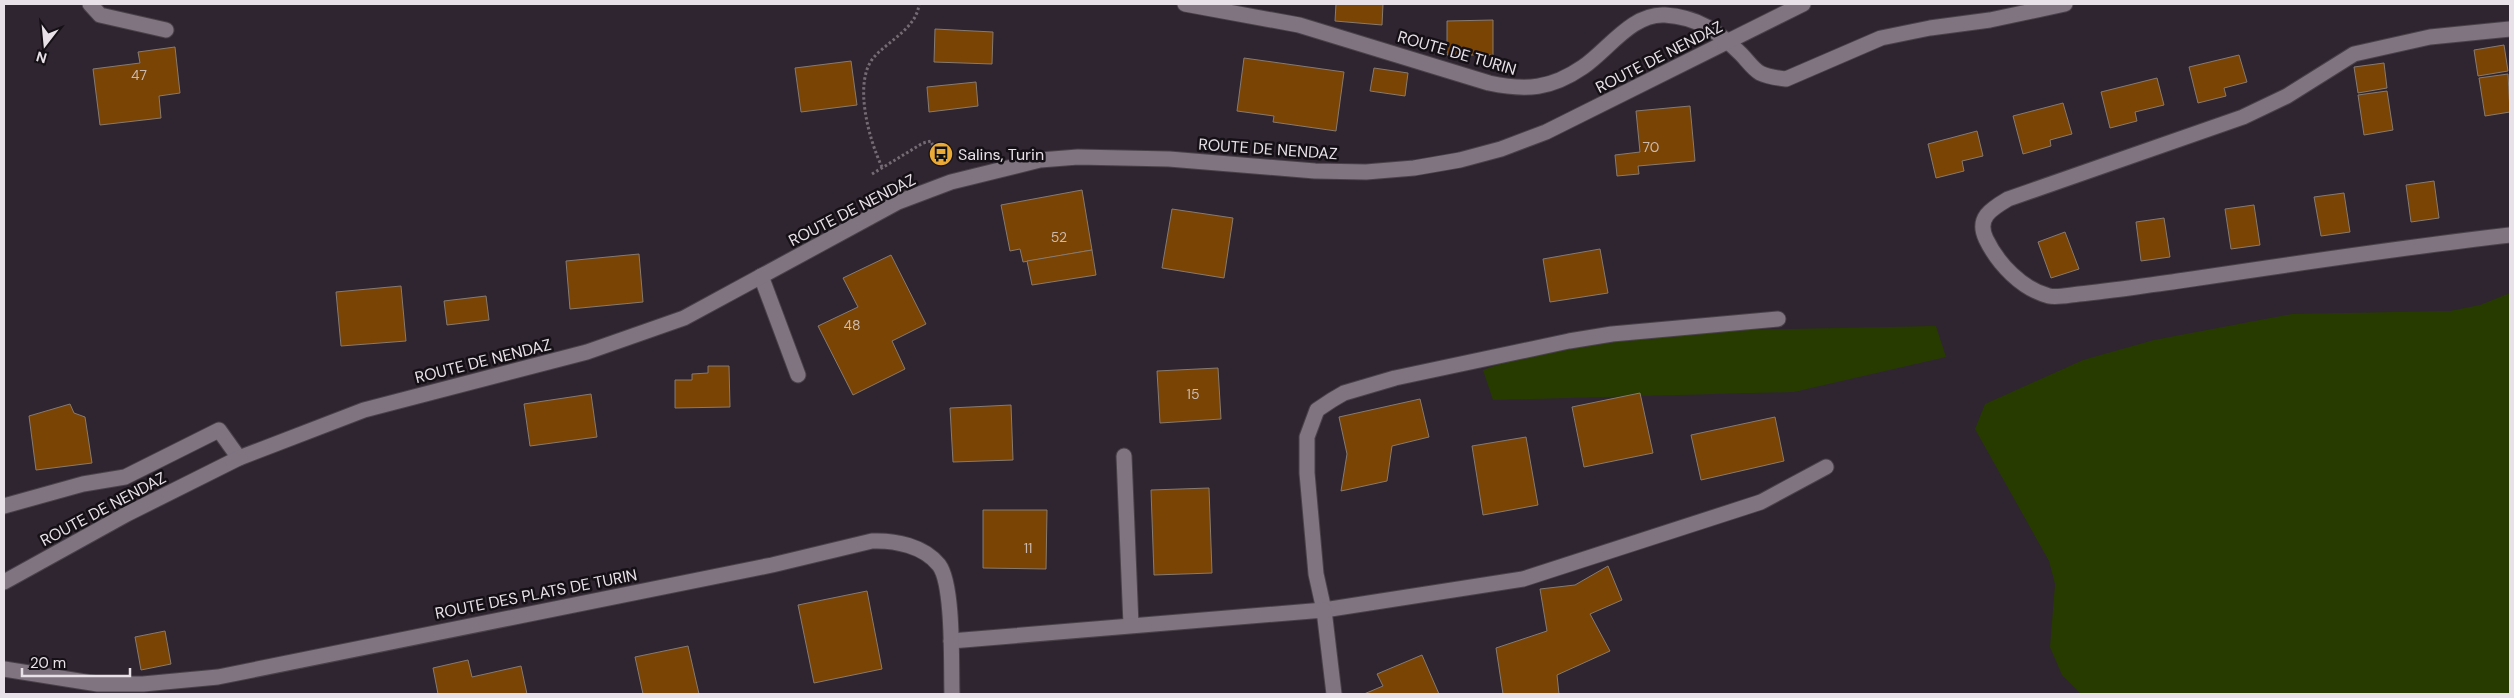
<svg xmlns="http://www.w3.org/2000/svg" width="2514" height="698" viewBox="0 0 2514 698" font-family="'DM Sans',sans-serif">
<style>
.green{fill:#273b01}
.building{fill:#7a4405;stroke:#877a6f}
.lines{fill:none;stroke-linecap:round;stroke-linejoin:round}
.lane-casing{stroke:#49414a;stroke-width:17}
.street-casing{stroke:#49414a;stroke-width:17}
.secondary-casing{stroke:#49414a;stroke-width:17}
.path{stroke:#746b75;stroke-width:3;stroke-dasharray:2.5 2.5;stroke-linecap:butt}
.lane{stroke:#7f7480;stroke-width:15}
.street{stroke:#7f7480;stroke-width:15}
.secondary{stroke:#7f7480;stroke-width:15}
.labels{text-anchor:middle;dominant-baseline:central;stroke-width:5;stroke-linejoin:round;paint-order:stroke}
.number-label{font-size:14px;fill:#ccbaaf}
.street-label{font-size:16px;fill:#e8e1e8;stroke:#141015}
.poi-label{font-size:16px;fill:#e8e1e8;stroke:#141015;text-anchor:start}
</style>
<rect width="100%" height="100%" fill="#2f2530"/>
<g class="green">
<path d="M2510,293V694H2081L2062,675L2050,647L2055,584L2049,561L1975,429L1985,404L2083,360L2154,340L2292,314L2450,311L2480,305Z"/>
<path d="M1936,326L1946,357L1794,392L1493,400L1483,370L1554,345L1736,330Z"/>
</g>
<g class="building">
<path d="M1336,4H1383L1382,25L1335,21Z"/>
<path d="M1493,20V55H1447V21Z"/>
<path d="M935,29L993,32L992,64L934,62Z"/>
<path d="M2504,45L2508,71L2478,76L2474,50Z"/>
<path d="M175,47L180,93L159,96L161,118L100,125L93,69L140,63L138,52Z"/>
<path d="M2239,55L2247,82L2224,88L2226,96L2198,103L2189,67Z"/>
<path d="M1244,58L1344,72L1336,131L1273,122L1274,116L1237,111Z"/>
<path d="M851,61L857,105L801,112L795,68Z"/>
<path d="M2384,63L2387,88L2358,93L2354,67Z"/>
<path d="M1374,68L1408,73L1405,96L1370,91Z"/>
<path d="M2508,74L2510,112L2485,116L2479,78Z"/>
<path d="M2157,78L2164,105L2135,112L2137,121L2110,128L2101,92Z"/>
<path d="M976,82L978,106L929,112L927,87Z"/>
<path d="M2387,91L2393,130L2364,135L2358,95Z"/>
<path d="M2063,103L2072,134L2050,140L2051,146L2023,154L2013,116Z"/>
<path d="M1690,106L1695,161L1638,166L1639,174L1617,176L1615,155L1640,152L1636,111Z"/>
<path d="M1977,131L1983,156L1962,161L1964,171L1936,178L1928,144Z"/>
<path d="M2434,181L2439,218L2411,222L2406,185Z"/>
<path d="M1082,190L1092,250L1023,262L1020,249L1010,251L1001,205Z"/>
<path d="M2344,193L2350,232L2321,236L2314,197Z"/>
<path d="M2254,205L2260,245L2231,249L2225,209Z"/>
<path d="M1172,209L1233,218L1224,278L1162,268Z"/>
<path d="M2164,218L2170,257L2141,261L2136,222Z"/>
<path d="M2065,232L2079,269L2051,278L2038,242Z"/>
<path d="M1600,249L1608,293L1550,302L1543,259Z"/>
<path d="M1092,250L1096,275L1032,285L1027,261Z"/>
<path d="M639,254L643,302L570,309L566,261Z"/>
<path d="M891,255L926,324L892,341L905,369L853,395L818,326L858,307L843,278Z"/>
<path d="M401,286L406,341L341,346L336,292Z"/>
<path d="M486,296L489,320L447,325L444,301Z"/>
<path d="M708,366H729L730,407L675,408V380H692V374L708,373Z"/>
<path d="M1218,368L1221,419L1160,423L1157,371Z"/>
<path d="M1640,393L1653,453L1584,467L1572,407Z"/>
<path d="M591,394L597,437L530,446L524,404Z"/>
<path d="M1420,399L1429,437L1392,446L1387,481L1341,491L1347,454L1339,417Z"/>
<path d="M70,404L74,413L85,417L92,463L36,470L29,416Z"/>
<path d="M1011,405L1013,460L953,462L950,408Z"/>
<path d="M1775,417L1784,461L1701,480L1691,435Z"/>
<path d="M1526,437L1538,505L1483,515L1472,446Z"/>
<path d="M1209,488L1212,573L1154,575L1151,490Z"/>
<path d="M983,510H1047L1046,569L983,568Z"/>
<path d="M1608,566L1622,600L1590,614L1610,651L1557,675L1559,694H1503L1496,648L1547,631L1540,589L1575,585Z"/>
<path d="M867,591L882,669L814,683L798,605Z"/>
<path d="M165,631L171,664L141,670L135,637Z"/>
<path d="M688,646L699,694H643L635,657Z"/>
<path d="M1422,655L1439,694H1364L1383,686L1377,674Z"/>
<path d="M468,660L472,677L521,666L527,694H438L433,668Z"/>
</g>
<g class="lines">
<g class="lane-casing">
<g id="lane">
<path d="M90,4L100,15L166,30"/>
<path d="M761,276L798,375"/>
<path d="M1778,319L1612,334L1569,341L1395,378L1344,393L1332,400L1317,410L1307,437V473L1316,574L1324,610L1523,579L1761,502L1826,467"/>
<path d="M1124,456L1131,625"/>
<path d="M4,506L83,484L125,477L219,430L239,458"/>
<path d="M951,641L1324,610L1334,694"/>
</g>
</g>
<g class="street-casing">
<g id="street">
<path d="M1185,4L1299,25L1489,83C1526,91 1551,89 1583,67C1608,50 1632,13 1665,15C1698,17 1719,32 1741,54C1747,60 1753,69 1760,73C1768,77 1777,78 1786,79L1881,38L1930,28L1990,20L2065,4"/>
<path d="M2510,29L2430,37L2354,54L2287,96L2243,117L2008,199C1991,209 1976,218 1986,239C1998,264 2022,289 2049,296C2057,298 2069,295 2079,294C2110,291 2141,286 2172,282C2285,265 2397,248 2510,235"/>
<path d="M4,669L98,684H143L218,677L772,565L872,541C895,540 924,546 939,565C954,585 951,667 952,694"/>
</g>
</g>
<g class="secondary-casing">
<path id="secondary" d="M4,582L127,514L239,458L364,410L587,352L684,318L898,202L951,182L1040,160L1078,157L1169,159L1315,171L1366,172L1414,168L1460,160L1501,149L1546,132L1803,4"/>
</g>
<g class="path">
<path d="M882,167C869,140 852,80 875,56C890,40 917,27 919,4"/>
<path d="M872,174L923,143L931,141L933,146"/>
</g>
<use href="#lane" class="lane"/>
<use href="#street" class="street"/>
<use href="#secondary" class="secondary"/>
</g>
<defs>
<g id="bus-disc" transform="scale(1.25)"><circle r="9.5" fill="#eaaa38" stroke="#141015"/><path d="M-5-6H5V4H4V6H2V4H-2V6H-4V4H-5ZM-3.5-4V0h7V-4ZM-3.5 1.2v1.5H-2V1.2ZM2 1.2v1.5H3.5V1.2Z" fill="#111"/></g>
</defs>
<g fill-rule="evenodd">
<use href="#bus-disc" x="941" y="154"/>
</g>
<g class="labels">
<g class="number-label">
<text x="139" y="75">47</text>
<text x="1651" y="147">70</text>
<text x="1059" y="237">52</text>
<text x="852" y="325">48</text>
<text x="1193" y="394">15</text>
<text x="1028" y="548">11</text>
</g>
<g class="street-label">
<text transform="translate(1457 53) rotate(16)">ROUTE DE TURIN</text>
<text transform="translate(1659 57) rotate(-27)">ROUTE DE NENDAZ</text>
<text transform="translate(1268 149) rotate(4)">ROUTE DE NENDAZ</text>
<text transform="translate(852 210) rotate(-27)">ROUTE DE NENDAZ</text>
<text transform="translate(483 361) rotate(-14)">ROUTE DE NENDAZ</text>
<text transform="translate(103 509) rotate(-28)">ROUTE DE NENDAZ</text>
<text transform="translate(536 594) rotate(-11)">ROUTE DES PLATS DE TURIN</text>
</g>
<g class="poi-label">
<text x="958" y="154">Salins, Turin</text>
</g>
</g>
<rect width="2514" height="698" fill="none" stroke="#e8e1e8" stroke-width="10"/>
<g transform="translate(45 45) rotate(196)" stroke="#141015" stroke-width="4" paint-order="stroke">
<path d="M0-4L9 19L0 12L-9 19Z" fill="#e8e1e8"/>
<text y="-8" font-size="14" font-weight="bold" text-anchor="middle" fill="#e8e1e8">N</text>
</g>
<path d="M22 668v8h108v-8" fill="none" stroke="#e8e1e8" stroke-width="2.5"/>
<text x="30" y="668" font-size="15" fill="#e8e1e8" stroke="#141015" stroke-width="4" paint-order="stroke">20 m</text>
</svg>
